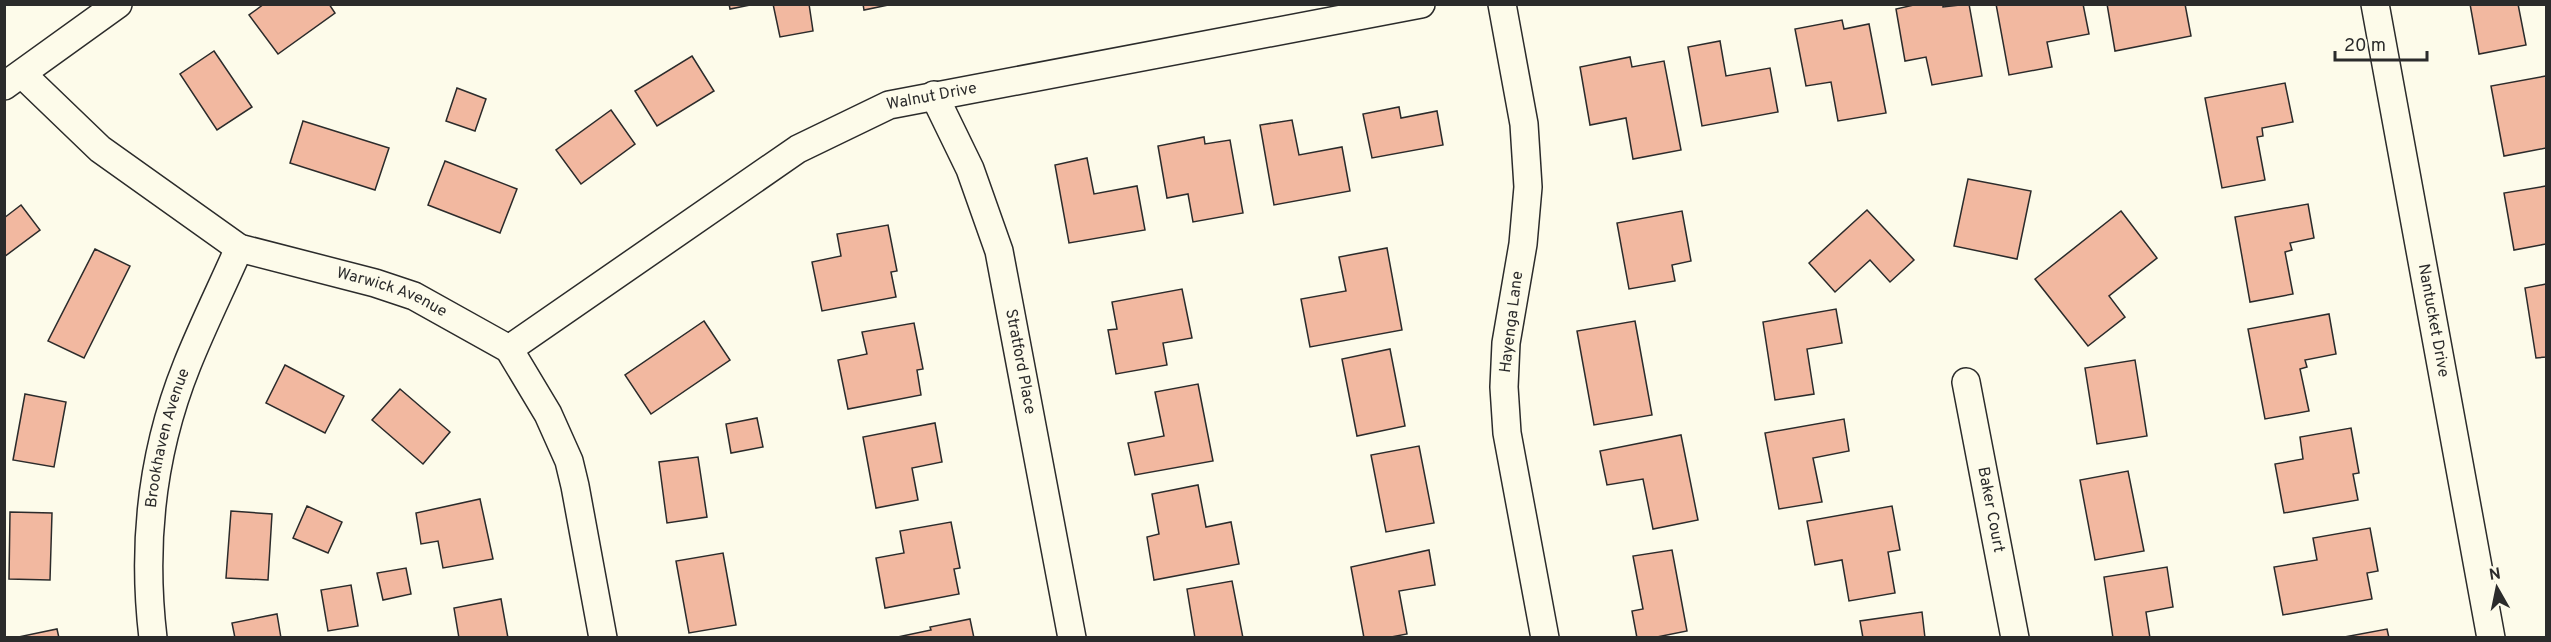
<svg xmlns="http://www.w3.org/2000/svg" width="2551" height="642" viewBox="0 0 2551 642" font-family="Overpass,sans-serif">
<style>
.building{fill:#f2b8a0;stroke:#2b2b2b;stroke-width:1.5}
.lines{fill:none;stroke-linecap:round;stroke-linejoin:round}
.street-casing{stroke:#2b2b2b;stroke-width:30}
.street{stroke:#fdfbea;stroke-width:27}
.labels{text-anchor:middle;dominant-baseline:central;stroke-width:4.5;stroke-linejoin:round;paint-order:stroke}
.street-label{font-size:16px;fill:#2b2b2b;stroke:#fdfbea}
</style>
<rect width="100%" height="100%" fill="#fdfbea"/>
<g class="building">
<path d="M264,4H329L335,13L278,54L249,15Z"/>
<path d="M729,4H755L730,9Z"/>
<path d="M773,4H809L813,31L780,37Z"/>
<path d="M863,4H893L864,10Z"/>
<path d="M1918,4H1943V7L1969,4L1982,76L1932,85L1926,57L1905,61L1896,9Z"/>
<path d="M1996,4H2083L2089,34L2047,42L2052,67L2009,75Z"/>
<path d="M2107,4H2185L2191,36L2115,51Z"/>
<path d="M2470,4H2518L2526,45L2479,54Z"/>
<path d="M1842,20L1844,29L1869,24L1886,113L1838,121L1831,82L1806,86L1795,29Z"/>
<path d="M1720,41L1726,76L1770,68L1778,112L1702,126L1688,47Z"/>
<path d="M214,51L252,107L217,130L180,74Z"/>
<path d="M692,56L714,91L657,126L635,91Z"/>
<path d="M1630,57L1632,67L1664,61L1681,150L1633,159L1626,118L1590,125L1580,67Z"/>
<path d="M2546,76V148L2504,156L2491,86Z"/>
<path d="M2285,83L2293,122L2262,128L2263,136L2257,137L2265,180L2222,188L2205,98Z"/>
<path d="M457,88L486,99L475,131L446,121Z"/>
<path d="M1399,107L1401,118L1437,111L1443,145L1372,158L1363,114Z"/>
<path d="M611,110L635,144L581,184L556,150Z"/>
<path d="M1292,120L1299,155L1342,147L1350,191L1274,205L1260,125Z"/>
<path d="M303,121L389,148L375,190L290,163Z"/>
<path d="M1204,137L1205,144L1230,140L1243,213L1193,222L1188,194L1167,198L1158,146Z"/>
<path d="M1087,158L1094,194L1137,186L1145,230L1069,243L1055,165Z"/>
<path d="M445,161L517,189L500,233L428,205Z"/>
<path d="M1968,179L2031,191L2017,259L1954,246Z"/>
<path d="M2546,186V244L2514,250L2504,193Z"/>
<path d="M2308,204L2314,238L2290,243L2292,250L2285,252L2293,294L2250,302L2235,217Z"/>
<path d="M21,205L40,230L4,257V218Z"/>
<path d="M1867,210L1914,260L1890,282L1870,260L1835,292L1809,263Z"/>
<path d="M1682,211L1691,261L1672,265L1675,281L1629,289L1617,223Z"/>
<path d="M2121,211L2157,258L2109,296L2125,317L2088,346L2035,279Z"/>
<path d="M888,225L897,271L891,272L896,297L822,311L812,262L841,256L837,234Z"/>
<path d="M1387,248L1402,330L1310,347L1301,299L1346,291L1339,257Z"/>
<path d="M95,249L130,266L84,358L48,341Z"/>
<path d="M2546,284V357L2536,358L2525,288Z"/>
<path d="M1182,289L1192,338L1163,343L1167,365L1116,374L1108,330L1117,329L1112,302Z"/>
<path d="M1836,309L1842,343L1807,349L1814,394L1775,400L1763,322Z"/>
<path d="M2329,314L2336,354L2305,360L2307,367L2300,369L2309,411L2265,419L2248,329Z"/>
<path d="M704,321L730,360L651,414L625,375Z"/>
<path d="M1635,321L1652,415L1594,425L1577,331Z"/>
<path d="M914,323L923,369L917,370L921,395L848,409L838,360L867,354L862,332Z"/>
<path d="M1390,349L1405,426L1357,436L1342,359Z"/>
<path d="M2135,360L2147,436L2097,444L2085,368Z"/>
<path d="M285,365L344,396L325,433L266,403Z"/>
<path d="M1198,384L1213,461L1135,475L1128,443L1164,436L1155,392Z"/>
<path d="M400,389L450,432L423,464L372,420Z"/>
<path d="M25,394L66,402L54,467L13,460Z"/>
<path d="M757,418L763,447L731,453L726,424Z"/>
<path d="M1844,419L1849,451L1813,458L1822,502L1779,509L1765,433Z"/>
<path d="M935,423L942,462L912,468L918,500L876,508L863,437Z"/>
<path d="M2351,428L2359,473L2353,474L2358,500L2284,513L2275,464L2303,459L2300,437Z"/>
<path d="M1681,435L1698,520L1653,529L1643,479L1607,485L1600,451Z"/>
<path d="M1419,446L1434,523L1386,532L1371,455Z"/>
<path d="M698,457L707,517L667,523L659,462Z"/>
<path d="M2128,471L2144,551L2095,560L2080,480Z"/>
<path d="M1198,485L1206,527L1231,522L1239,564L1154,580L1147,537L1159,534L1152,494Z"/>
<path d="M480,499L493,559L443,568L438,541L421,544L416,513Z"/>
<path d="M307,506L342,522L328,553L293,538Z"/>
<path d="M1892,506L1900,550L1888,552L1895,593L1849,601L1842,560L1815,565L1807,521Z"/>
<path d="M231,511L272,514L268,580L226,578Z"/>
<path d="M10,512L52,513L50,580L9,579Z"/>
<path d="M951,522L960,568L954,569L959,594L885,608L876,558L904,553L900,531Z"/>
<path d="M2370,528L2378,571L2367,573L2372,599L2283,615L2274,567L2317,560L2313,538Z"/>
<path d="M1429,550L1435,585L1399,591L1407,634L1386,638H1364L1351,567Z"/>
<path d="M1672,550L1687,631L1652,638H1637L1632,611L1643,609L1633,556Z"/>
<path d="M723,553L736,625L689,633L676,561Z"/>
<path d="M2167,567L2173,607L2146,612L2150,638H2113L2104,577Z"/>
<path d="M406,568L411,594L383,600L377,573Z"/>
<path d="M1232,581L1243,638H1195L1187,589Z"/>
<path d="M351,585L358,626L328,631L321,590Z"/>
<path d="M501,599L508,638H459L454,608Z"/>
<path d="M1922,612L1925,638H1863L1860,621Z"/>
<path d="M277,614L281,638H235L232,623Z"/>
<path d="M970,619L974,638H893L931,630L930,627Z"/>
<path d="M57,629L59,638H18V637Z"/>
<path d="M2387,629L2389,638H2339Z"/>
</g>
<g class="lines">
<g class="street-casing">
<g id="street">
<path d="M1502,4L1524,124L1528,187L1523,244L1506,343L1504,387L1507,433L1545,638"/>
<path id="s1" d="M2375,4L2491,638"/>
<path id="s2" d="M22,74L100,149L239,248L375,283L414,296L509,349L548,414L569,461L575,486L603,638"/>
<path d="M4,86L118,4"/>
<path id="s3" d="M934,95L970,169L999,251L1072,638"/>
<path id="s4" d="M509,349L798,149L889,105L1421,4"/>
<path id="s5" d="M1966,382L2015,638"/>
<path id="s6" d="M153,638C142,545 152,452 187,365C203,325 222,287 239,248"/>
</g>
</g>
<use href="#street" class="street"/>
</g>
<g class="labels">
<g class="street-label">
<text stroke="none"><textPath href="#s4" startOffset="496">Walnut Drive</textPath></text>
<text stroke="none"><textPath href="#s2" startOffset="438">Warwick Avenue</textPath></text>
<text stroke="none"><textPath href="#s1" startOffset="322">Nantucket Drive</textPath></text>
<text transform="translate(1512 322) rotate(-83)">Hayenga Lane</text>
<text stroke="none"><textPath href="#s3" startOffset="282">Stratford Place</textPath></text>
<text stroke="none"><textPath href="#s6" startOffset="202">Brookhaven Avenue</textPath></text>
<text stroke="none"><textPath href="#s5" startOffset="130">Baker Court</textPath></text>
</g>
</g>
<rect width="2551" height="642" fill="none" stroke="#2b2b2b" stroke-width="12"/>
<g transform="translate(2497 588) rotate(351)" stroke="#fdfbea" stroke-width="4.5" paint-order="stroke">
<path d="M0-4.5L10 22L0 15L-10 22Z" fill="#2b2b2b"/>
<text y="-9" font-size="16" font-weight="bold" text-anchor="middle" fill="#2b2b2b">N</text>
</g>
<path d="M2335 51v9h92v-9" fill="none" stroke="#2b2b2b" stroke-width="3"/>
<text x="2344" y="51" font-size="18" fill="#2b2b2b" stroke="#fdfbea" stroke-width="4.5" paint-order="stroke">20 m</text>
</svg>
